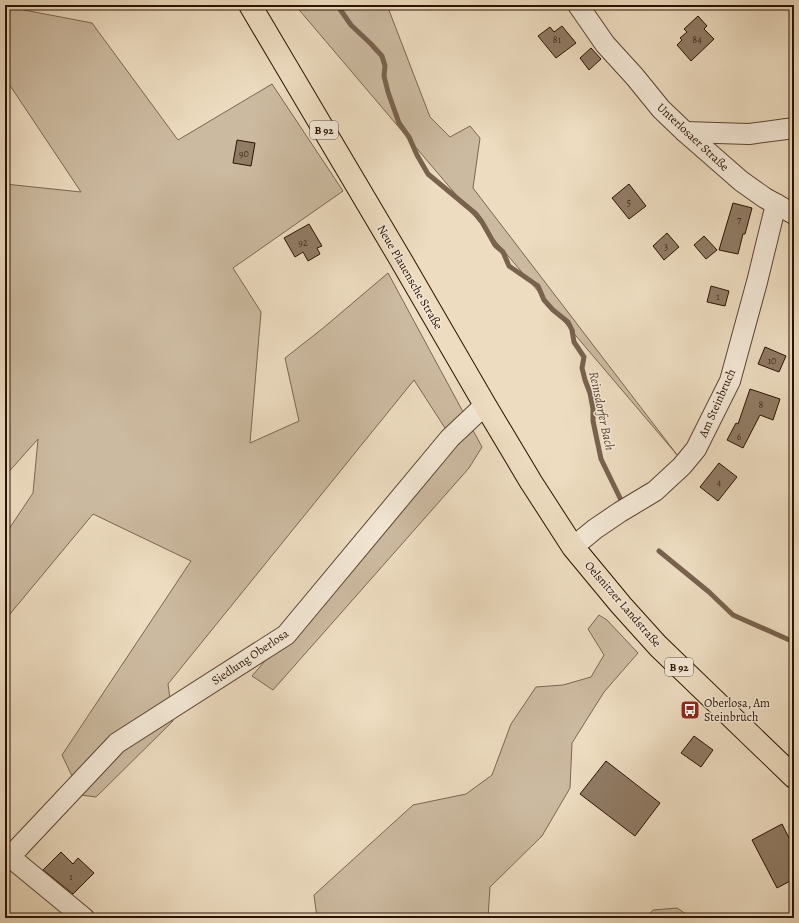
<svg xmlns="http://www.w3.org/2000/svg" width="799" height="923" viewBox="0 0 799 923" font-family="Alegreya,serif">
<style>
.green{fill:#ccbaa0;stroke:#7c6652}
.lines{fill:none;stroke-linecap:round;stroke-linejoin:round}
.stream{stroke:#78624e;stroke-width:5}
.building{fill:#907b65;stroke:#2b1203}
.minor-casing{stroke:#5c4432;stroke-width:22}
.major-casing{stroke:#2b1203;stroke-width:24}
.minor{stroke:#f3e8d6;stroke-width:20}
.major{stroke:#eddcc0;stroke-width:22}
.labels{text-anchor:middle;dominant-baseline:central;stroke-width:3;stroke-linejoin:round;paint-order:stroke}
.number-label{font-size:10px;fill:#442c1c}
.shield{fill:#f3e8d6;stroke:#675242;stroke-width:1}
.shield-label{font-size:11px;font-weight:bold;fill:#2b1203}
.street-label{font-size:12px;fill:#2b1203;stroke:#f3e8d6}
.poi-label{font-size:12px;fill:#2b1203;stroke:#f3e8d6;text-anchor:start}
.water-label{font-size:13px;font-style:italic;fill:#5e4735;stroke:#f3e8d6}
</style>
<rect width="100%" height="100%" fill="#eddcc0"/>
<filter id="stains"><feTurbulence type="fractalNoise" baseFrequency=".005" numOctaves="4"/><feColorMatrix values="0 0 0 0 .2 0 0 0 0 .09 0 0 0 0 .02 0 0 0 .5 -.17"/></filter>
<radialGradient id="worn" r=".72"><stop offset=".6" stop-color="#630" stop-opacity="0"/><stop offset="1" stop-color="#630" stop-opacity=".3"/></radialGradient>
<g class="green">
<path d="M5,5H21L24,10L92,23L178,140L272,84L343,191L233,268L261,312L250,443L299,421L285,358L322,329L388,273L482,447L469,468L273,690L252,676L454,442L414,380L168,684L173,721L96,797L81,795L62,755L191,561L93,514L5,620V535L33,493L38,439L5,476V184L81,192L5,78Z"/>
<path d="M295,5H387L430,117L450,137L470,126L480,138L473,188L678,456Z"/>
<path d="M599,615L607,620L638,653L604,692L572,743L570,788L542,836L490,887L488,918H317L314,895L413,805L466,794L492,775L511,724L536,687L563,685L591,677L604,655L588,629Z"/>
<path d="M677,908L692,918H646L653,910Z"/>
</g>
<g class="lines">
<g class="stream">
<path d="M337,5L351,25L371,44L382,56L385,66L384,76L388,92L399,123L409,137L417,155L428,174L476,214L482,222L495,245L503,252L509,266L538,286L544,300L553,310L568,322L572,330L574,342L584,357L582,368L585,380L590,393L593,409V421L601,459L621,500"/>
<path d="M659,551L709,592L733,615L794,642"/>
</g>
</g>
<g class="building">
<path d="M698,16L707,26L704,29L714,39L691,61L677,45L682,40L680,38L687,32L684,29Z"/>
<path d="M562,26L576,43L556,58L538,36L550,27L554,32Z"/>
<path d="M591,48L601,59L589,70L580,58Z"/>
<path d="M237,140L255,143L251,166L233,163Z"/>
<path d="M629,184L646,206L629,219L612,198Z"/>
<path d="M733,203L752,208L745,234H743L738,254L719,250Z"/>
<path d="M309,224L322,246L317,248L320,254L308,261L303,252L295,257L284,238Z"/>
<path d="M667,233L679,247L664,260L653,246Z"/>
<path d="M704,236L717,250L706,259L694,245Z"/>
<path d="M711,286L729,291L725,306L707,302Z"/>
<path d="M765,347L786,356L779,372L758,364Z"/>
<path d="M750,389L780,399L773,420L760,415L743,448L727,440L736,423L738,424Z"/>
<path d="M719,463L737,477L718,501L700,487Z"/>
<path d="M694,736L713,750L701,767L681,753Z"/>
<path d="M606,761L660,803L635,836L580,794Z"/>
<path d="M782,824L794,848V879L777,888L752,840Z"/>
<path d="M61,852L73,864L78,858L94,873L73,894L43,870Z"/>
</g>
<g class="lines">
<g class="minor-casing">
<g id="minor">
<path d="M578,5L605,44L635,77L661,109L685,132L741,181L765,198L794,214"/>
<path d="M685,132L749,134L794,128"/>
<path d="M573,547L595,529L620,512L655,491L682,466L696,449L730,381L757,282L776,204"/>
<path d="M10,857L84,918"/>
<path d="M5,862L117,743L286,635L450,438L485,405"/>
</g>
</g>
<g class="major-casing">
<path id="major" d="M250,5L398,255L485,405L531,482L573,547L621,605L658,646L794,777"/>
</g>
<use href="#minor" class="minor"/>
<use href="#major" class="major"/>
</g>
<defs>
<g id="bus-square" transform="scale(1)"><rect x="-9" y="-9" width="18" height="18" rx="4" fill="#8f2418" stroke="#f3e8d6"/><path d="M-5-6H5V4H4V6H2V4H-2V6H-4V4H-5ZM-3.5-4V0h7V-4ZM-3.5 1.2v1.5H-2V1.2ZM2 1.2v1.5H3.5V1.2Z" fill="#fff"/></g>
</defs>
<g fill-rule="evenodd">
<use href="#bus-square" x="690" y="710"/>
</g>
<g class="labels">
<g class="number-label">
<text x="557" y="39">81</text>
<text x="697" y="39">84</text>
<text x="244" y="153">90</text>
<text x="629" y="202">5</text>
<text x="739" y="219">7</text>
<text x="303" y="242">92</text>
<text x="666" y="246">3</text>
<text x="718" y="296">1</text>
<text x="772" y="360">10</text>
<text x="761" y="404">8</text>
<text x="739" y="436">6</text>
<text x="719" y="482">4</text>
<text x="71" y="876">1</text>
</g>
<g class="shield">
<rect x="310" y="121" width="28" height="18" rx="3"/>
<rect x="665" y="658" width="28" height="18" rx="3"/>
</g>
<g class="shield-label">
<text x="324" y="130">B 92</text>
<text x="679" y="667">B 92</text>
</g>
<g class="street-label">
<text transform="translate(693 137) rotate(43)">Unterlosaer Straße</text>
<text transform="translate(410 277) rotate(60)">Neue Plauensche Straße</text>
<text transform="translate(717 403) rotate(-66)">Am Steinbruch</text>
<text transform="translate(623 604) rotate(49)">Oelsnitzer Landstraße</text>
<text transform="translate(250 657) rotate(-34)">Siedlung Oberlosa</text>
</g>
<g class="poi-label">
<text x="704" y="703">Oberlosa, Am<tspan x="704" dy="14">Steinbruch</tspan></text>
</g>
<g class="water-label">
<text transform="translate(602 411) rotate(78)">Reinsdorfer Bach</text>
</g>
</g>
<rect width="799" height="923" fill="none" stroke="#eddcc0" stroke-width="20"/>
<rect x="6" y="6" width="787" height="911" fill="none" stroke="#2b1203" stroke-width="2"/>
<rect x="10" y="10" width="779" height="903" fill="none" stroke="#2b1203"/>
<rect width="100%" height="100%" filter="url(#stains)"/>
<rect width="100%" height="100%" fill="url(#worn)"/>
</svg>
